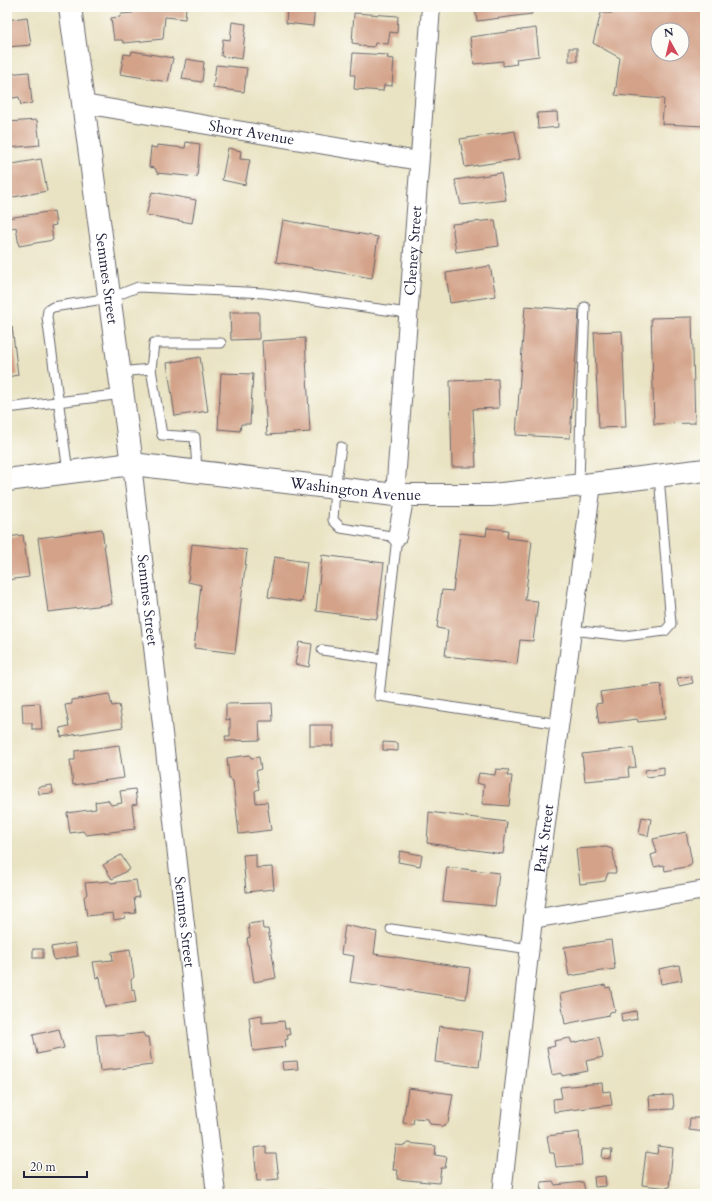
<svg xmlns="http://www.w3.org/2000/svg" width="712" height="1201" viewBox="0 0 712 1201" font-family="Cardo,serif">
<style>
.building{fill:#d3a288;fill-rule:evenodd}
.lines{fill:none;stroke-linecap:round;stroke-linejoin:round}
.lane-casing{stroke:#68666b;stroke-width:11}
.street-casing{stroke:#68666b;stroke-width:20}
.secondary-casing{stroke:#68666b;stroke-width:24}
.lane{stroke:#fff;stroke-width:9}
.street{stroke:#fff;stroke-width:18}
.secondary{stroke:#fff;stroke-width:22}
.labels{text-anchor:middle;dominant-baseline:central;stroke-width:3;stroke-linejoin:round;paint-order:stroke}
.street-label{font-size:15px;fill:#22223b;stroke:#fdfcf7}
</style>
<rect width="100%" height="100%" fill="#fdfcf7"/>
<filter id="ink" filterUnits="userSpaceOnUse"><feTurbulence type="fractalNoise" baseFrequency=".025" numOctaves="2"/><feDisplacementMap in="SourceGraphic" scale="8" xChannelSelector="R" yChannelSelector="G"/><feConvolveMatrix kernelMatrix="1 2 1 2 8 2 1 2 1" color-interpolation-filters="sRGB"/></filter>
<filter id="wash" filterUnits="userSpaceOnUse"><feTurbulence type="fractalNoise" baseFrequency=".012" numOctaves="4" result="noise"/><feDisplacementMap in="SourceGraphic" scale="16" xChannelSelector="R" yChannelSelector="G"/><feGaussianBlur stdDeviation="0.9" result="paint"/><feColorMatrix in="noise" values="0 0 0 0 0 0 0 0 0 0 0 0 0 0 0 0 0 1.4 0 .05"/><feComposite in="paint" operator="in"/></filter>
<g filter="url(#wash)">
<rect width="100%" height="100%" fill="#e9e3c3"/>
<g id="blocks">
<g class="building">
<path d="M134,7H186L185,19L165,17L163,39L124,43L122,40H114L111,18L120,17L121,14L133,13Z"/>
<path d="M287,7H315L313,26L286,23Z"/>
<path d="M475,7H531L532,14L477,21Z"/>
<path d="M613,7H705V126L662,124L664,99L615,95L620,58L593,43L601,13H612ZM658,30H682V54H658Z"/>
<path d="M354,13L398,16L397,33L390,32L388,44L375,43L374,47L359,46V44L352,43Z"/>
<path d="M27,17L31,45L7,47V20Z"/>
<path d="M232,22L246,24L242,59L221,56L223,39L230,40Z"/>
<path d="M536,28L539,56L516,59L517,64L503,66V61L474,64L470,37Z"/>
<rect x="569" y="48" width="8" height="13"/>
<path d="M132,51L173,58L168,82L120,74L124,54L131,55Z"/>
<path d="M353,53L388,55L387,58L394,59L392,86L384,85L383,91L354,89L355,75H351Z"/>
<path d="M186,59L204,62L202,82L182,79Z"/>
<path d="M216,65L247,68L244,92L213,88Z"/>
<path d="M29,72L32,103L21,105L19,97L7,99V74Z"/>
<path d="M557,112L558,127L538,129L537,113Z"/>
<path d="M37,120L40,145L7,148V122Z"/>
<path d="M515,131L520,159L465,167L460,139Z"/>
<path d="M186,142L200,144L197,177L157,173L155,168L149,167L151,147L157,148V145L185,148Z"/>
<path d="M228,148L241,151L240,159L250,160L245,185L222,180Z"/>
<path d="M41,159L47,191L8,198L7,165Z"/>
<path d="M501,173L506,200L461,205L455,180Z"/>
<path d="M152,192L196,200L192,223L146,215Z"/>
<path d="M54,211L56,225L51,226L53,240L19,246L16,227L7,229V218Z"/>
<path d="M283,220L378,237L372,278L276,262Z"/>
<path d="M495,220L499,246L456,252L452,224Z"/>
<path d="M490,266L496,296L450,303L446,273Z"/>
<path d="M525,306L579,310L570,438L516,435Z"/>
<path d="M230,312H259V339L231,340Z"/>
<path d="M692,317L695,423L654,424L651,318Z"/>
<path d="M12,326L18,375L7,377V327Z"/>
<path d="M622,331L626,427L599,428L594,332Z"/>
<path d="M305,338L310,432L267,435L262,341Z"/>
<path d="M200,357L208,411L175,416L167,363Z"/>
<path d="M221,373L253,374L250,424H241L240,431L218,429Z"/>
<path d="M498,379L499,408L473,409L476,467H452L450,381Z"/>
<path d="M487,528L508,530L507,538L532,541L525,600L538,601L533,641L520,640L517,664L445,656L448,630L437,628L442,590L453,591L460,533L486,536Z"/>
<path d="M102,529L112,604L48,612L38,538Z"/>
<path d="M23,535L29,577L7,580V537Z"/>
<path d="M192,544L247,550L235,653L194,648L201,585L188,582Z"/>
<path d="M322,555L384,563L377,619L316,611Z"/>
<path d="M274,557L307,562L302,602L268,597Z"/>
<path d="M299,642L312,644L309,667L295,664Z"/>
<path d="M691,676L693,683L679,686L677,678Z"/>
<path d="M661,684L665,719L638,722L637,719L599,724L596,704L602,703L600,692Z"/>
<path d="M109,694L112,706L119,705L123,727L61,737L60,728L69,726L65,705L72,704V700Z"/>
<path d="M40,703L42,729H32V723H23L22,704Z"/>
<path d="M272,703L273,721H259L260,740L226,741L225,736H230V719L226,720V704Z"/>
<rect x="310" y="725" width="23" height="21"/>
<path d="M383,742L398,743V751L383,750Z"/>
<path d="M119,745L124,778L73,785L70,760H75V751Z"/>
<path d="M633,748L636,767L628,768L629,777L585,781L582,754Z"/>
<path d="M250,755L251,758L259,757L261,769L256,771L259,789L255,791L256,803L267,802L271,830L239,834L233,781L229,778L227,758Z"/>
<path d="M664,767V775L646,777L645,770Z"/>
<path d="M496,769L509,770L507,776H512L509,806L482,804L484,785L477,783L479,773L495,775Z"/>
<path d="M52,785L53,793L39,794L38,787Z"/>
<path d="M135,789L137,804L132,805L135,829L86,835L83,831L70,833L67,813L96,809L95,802L108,800L111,805L122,803L120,791Z"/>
<path d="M429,812L507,822L503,854L427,843Z"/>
<path d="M642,817L651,819L648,836L639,834Z"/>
<path d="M686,832L692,862L690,866L665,871L664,865L654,867L651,855L657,853L653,839Z"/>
<path d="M606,847L612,849L614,857L616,873H608L605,881L580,884L576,849Z"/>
<path d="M400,851L422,855L420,866L398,862Z"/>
<path d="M256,854V868L272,867L274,889L246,892L243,855Z"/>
<path d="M121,855L130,869L112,879L103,865Z"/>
<path d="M447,867L499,873L495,906L443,901Z"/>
<path d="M136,880L139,897L134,898L136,913L124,914L125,918L114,920L113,913L87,916L84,897L87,894L85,883L109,881L111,883Z"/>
<path d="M262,922L263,929H268L276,978L254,982L247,938L250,937L248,924Z"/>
<path d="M345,925L377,932L374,954L470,968L466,999L350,982L354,956L341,954Z"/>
<path d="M611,940L615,969L569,976L564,947Z"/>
<path d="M75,943L78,956L54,960L51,947Z"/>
<rect x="33" y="949" width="10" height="9"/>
<path d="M130,949L134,977L131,980L132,990L134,989L136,1002L105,1007L100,977L96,978L93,962L113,960L112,952Z"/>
<path d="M679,965L682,980L661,984L659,969Z"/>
<path d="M605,985L606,988L610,987L615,1011L610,1012L609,1015L565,1024L560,994Z"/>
<path d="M636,1011L637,1019L622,1022L621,1014Z"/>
<path d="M262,1015V1023L284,1021L285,1028H289L290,1035H287L288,1039L285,1040L286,1047L253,1051L249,1017Z"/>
<path d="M439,1026L483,1032L479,1067L435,1062Z"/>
<path d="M59,1029L64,1048L37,1054L33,1035Z"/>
<path d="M143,1033L145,1037H148L152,1065L100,1071L96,1035L115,1034L118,1036Z"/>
<path d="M599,1037L603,1057L586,1061L588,1071L562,1076V1073L552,1075L547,1048L555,1046L554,1041L570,1038L572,1043Z"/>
<path d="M297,1061L298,1069L283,1070L282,1062Z"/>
<path d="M602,1083L603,1092L610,1091L612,1105L554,1112L553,1099L562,1098L560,1087Z"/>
<path d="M408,1088L453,1094L448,1123L441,1127V1125L430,1124L428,1119L414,1118L413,1124L403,1123Z"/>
<path d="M673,1095L674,1109L650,1110L649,1096Z"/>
<path d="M690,1118H705V1132L689,1130Z"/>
<path d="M579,1132L582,1165L556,1167L554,1153H550L547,1136Z"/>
<path d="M407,1143L436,1146L435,1155L447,1157L445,1168H441L439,1183L397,1179L398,1170H393L396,1145L406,1146Z"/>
<path d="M266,1146V1154H276L279,1179L257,1181L254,1148Z"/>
<path d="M658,1146L673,1148L669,1188L642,1185L646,1152L657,1154Z"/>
<path d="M603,1149L612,1150L611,1159L602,1158Z"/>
<path d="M605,1176L606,1186L595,1187L594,1177Z"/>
<path d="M553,1181L555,1185L583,1182L585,1191L572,1193V1194H542L541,1182Z"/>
<path d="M427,1190V1194H361V1191Z"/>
<path d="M326,1192V1194H312V1193Z"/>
</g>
</g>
</g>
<g filter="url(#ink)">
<use href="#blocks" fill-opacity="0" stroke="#68666b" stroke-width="1"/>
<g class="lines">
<g class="lane-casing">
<g id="lane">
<path d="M151,369L162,435L195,437L197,471"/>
<path d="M119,372L151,369L154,343H221"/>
<path d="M7,408L123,394"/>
<path d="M341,447L335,488L333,520L341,528L397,537L379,696L559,724"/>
<path d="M68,472L47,317L48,310L53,307L110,298L138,287L264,293L408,313"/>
<path d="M579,486L581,404L585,307"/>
<path d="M572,630L624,636L665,631L671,624L659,476"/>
<path d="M322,650L383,659"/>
<path d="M391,929L530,949"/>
</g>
</g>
<g class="street-casing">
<g id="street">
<path id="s1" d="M84,104L419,161"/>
<path id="s2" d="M132,464L216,1194"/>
<path id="s3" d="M395,495L431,7"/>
<path d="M397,537L405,495"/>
<path d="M533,919L705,890"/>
<path id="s4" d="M502,1194L533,919L592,484"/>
</g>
</g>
<g class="secondary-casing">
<g id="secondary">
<path id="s5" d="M70,7L132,464"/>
<path id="s6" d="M7,480L132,464L395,495H492L592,484L705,470"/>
</g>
</g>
<use href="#lane" class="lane"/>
<use href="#street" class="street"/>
<use href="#secondary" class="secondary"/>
</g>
</g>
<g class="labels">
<g class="street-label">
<text stroke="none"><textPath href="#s1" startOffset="170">Short Avenue</textPath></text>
<text stroke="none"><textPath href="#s3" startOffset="245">Cheney Street</textPath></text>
<text stroke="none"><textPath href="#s5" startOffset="274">Semmes Street</textPath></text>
<text stroke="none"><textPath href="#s6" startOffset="351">Washington Avenue</textPath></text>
<text stroke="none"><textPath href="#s2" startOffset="137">Semmes Street</textPath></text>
<text stroke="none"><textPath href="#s4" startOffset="358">Park Street</textPath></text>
<text stroke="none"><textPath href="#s2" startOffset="461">Semmes Street</textPath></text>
</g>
</g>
<rect width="712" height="1201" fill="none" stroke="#fdfcf7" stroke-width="24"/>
<g transform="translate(670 42) rotate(352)"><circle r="19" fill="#fdfcf7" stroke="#a5a5ac"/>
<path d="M0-3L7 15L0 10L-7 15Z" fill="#d1495b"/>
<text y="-6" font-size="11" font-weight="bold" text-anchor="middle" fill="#22223b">N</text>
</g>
<path d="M24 1171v6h63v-6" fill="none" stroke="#22223b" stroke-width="2"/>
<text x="30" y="1171" font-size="12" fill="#22223b" stroke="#fdfcf7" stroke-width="3" paint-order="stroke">20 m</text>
</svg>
